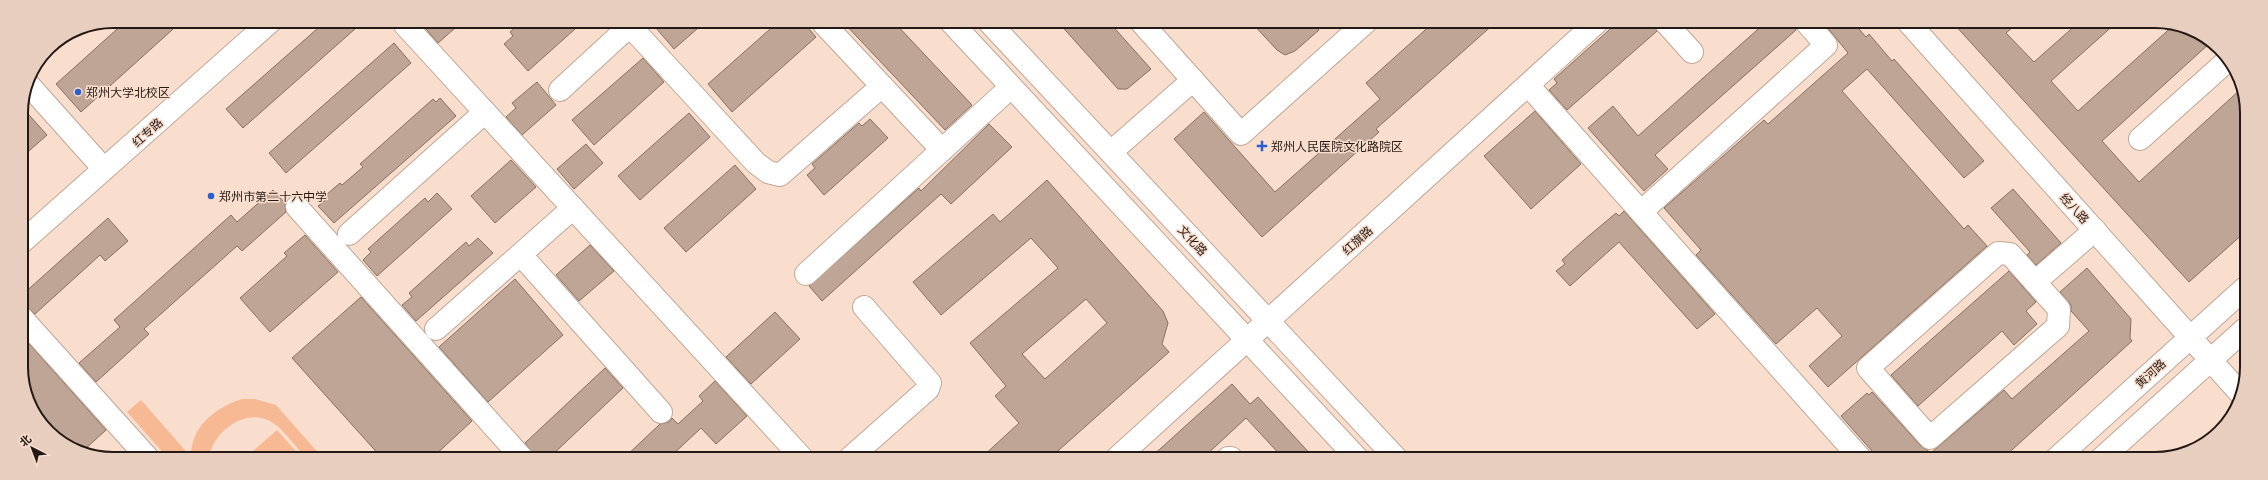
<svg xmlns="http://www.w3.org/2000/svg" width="2268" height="480" viewBox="0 0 2268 480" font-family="Barlow,'Noto Sans SC',sans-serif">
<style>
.green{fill:#f6b993}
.building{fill:#bfa596;stroke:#876f61;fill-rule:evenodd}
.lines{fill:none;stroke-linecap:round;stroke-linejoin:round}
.minor-casing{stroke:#c0a797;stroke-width:24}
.major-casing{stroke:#c0a797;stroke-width:24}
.minor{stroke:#fff;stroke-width:22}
.major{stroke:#fff;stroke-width:22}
.poi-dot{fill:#2c5fce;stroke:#f9dece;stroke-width:1.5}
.labels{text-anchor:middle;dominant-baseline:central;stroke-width:3;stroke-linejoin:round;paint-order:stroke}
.poi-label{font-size:12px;fill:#241a15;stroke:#f9dece;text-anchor:start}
.street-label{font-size:12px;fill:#241a15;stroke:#f9dece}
.rim{fill:none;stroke:#241a15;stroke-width:2}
</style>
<rect width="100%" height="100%" fill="#f9dece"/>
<g class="green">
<path d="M81,27L59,47L55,43L78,28Z"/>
<path d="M242,399H255L276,405L322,457H305C296,447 287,434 276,425C250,404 214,429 209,457H167L127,412L141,400L191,457C191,427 214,408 242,399Z"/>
<path d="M277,430L301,457H246Z"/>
</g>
<g class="building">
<path d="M126,21H182L81,112L56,84Z"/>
<path d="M326,21H364L243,128L226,109Z"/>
<path d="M419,21H463L438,43Z"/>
<path d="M522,21H584L528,71L504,44L513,36L510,32Z"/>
<path d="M650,21H671L705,22L674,49Z"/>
<path d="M778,22H803L816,37L732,112L708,84Z"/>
<path d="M843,22H894L972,105L945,130Z"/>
<path d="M1058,22H1109L1151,69L1127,89H1118Z"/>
<path d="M1251,22H1312L1319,30L1295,51L1285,55L1277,50Z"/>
<path d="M1434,22H1496L1376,129L1379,132L1262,237L1174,139L1204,112L1275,192L1380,99L1366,83Z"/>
<path d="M1618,22H1653L1657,31L1567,110L1549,90L1557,83L1554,79Z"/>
<path d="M1766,22H1794L1796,30L1655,155L1668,169L1644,191L1588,128L1613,106L1638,136Z"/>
<path d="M1823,22H1853L1866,37L1869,34L1892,61L1894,59L1984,161L1964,178L1867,69L1842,91L1964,229L1968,225L1987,246L1828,387L1809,366L1842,336L1817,308L1776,344L1696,255L1701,250L1664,208L1764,120L1768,124L1848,53Z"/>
<path d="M1953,23H2018L2006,33L2034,62L2078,23H2116L2051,81L2078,111L2175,24L2210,43L2102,141L2139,182L2242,88L2245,95V232L2189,282Z"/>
<path d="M394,43L411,63L286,173L269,153Z"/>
<path d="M643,58L664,82L594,145L572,120Z"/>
<path d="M537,82L556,105L522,135L506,117L516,108L512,103Z"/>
<path d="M440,98L456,116L334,223L318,206L328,198L326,195L340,183L342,185L363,167L360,164L433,99L436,102Z"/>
<path d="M21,106L47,135L21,158Z"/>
<path d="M1535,111L1581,164L1531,209L1484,156Z"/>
<path d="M689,113L710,137L640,200L618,176Z"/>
<path d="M870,119L888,138L824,195L807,175L815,168L812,164L859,123L862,126Z"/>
<path d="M989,124L1012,147L951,204L941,194L822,301L809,286L919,188L921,191Z"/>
<path d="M586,144L603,163L574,189L557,169Z"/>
<path d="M511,160L536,187L495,223L471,196Z"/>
<path d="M735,165L756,189L686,252L664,228Z"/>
<path d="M1047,180L1163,311L1168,323L1162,344L1169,352L1050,458H981L1019,423L995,396L1006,386L970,343L1058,268L1031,238L941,315L913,282L993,214L1000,222ZM1086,299L1107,323L1045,379L1022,354Z"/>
<path d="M2013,189L2061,243L2036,265L2027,255L2030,252L1991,208Z"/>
<path d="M273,190L285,203L286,212L242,251L237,246L144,329L149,334L96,382L79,363L120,327L114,320L231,215L237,222Z"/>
<path d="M437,193L452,209L377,276L363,260L371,252L368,249L425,198L428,202Z"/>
<path d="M1624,211L1715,314L1697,329L1619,242L1570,286L1556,271L1565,264L1562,260L1584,240L1616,213L1619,216Z"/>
<path d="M108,218L128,241L105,261L100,255L35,314L26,306H22V295Z"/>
<path d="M305,235L338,272L270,332L240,298L287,256L284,253Z"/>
<path d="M478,238L493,253L416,321L402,305L412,297L409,293L466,242L469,246Z"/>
<path d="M590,245L614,271L579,301L556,275Z"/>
<path d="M2087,268L2131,319L2130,338L2132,341L2002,459H1879L1841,416L1867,393L1869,395L1872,392L1921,446L1931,453L2004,390L2012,399L2089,331L2071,311V305L2060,292Z"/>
<path d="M2009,271L2036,302L2026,311L2037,324L2014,345L2002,331L1918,406L1891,375Z"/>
<path d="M515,279L563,335L488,402L439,347Z"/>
<path d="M361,297L472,421L432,458L381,457L292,358Z"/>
<path d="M775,312L800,339L751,384L726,357Z"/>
<path d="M23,337L106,430L83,451L48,432L23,385Z"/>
<path d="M605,368L623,388L549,458H535L525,443Z"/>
<path d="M715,381L747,416L716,444L701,428L669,458H624L660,424L669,422L672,418L678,424L703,401L699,396Z"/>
<path d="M1232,384L1250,404L1258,397L1314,458H1283L1246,418L1203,458H1150Z"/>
</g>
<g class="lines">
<g class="minor-casing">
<g id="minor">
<path d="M822,22L942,150"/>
<path d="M1141,22L1241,134L1366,22"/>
<path d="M1665,22L1692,52"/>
<path d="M1909,23L2240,393"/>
<path d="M405,25L802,458"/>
<path d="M630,26L756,163L768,172L780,175L882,86"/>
<path d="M27,83L104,169"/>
<path d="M1528,85L1861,459"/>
<path d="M560,90L635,21"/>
<path d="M2140,139L2227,61"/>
<path d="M1111,152L1193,80"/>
<path d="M297,207L522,458"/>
<path d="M1641,212L1826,45L1806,22"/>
<path d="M349,234L485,112"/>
<path d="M22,242L271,21"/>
<path d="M1998,253L2010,254L2059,309L2058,326L1930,438L1868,368Z"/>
<path d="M521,255L661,412"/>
<path d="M806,274L1011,87"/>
<path d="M2035,282L2095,230"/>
<path d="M22,318L147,457"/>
<path d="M436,329L573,208"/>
<path d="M850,458L928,389L930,383L864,307"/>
<path d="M1117,458L1597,22"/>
<path d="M1228,458H1231"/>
</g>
</g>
<g class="major-casing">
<g id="major">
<path d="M951,22L1357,458"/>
<path d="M989,22L1396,458"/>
<path d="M2056,459L2245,288"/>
<path d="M2101,459L2245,329"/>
</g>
</g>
<use href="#minor" class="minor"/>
<use href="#major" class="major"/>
</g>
<g class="poi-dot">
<circle cx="78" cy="92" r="4"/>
<path d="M1260 140h4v4h4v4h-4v4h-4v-4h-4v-4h4z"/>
<circle cx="211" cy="196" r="4"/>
</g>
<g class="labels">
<g class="poi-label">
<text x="86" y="92">郑州大学北校区</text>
<text x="1271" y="146">郑州人民医院文化路院区</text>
<text x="219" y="196">郑州市第二十六中学</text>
</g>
<g class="street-label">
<text transform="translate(147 132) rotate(-42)">红专路</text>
<text transform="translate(2075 208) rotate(48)">经八路</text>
<text transform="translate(1193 240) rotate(47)">文化路</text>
<text transform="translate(1357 240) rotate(-42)">红旗路</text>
<text transform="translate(2150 373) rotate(-42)">黄河路</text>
</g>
</g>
<path d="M0 0H2268V480H0ZM113 28H2155A85 85 0 0 1 2240 113V367A85 85 0 0 1 2155 452H113A85 85 0 0 1 28 367V113A85 85 0 0 1 113 28Z" fill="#e8cebf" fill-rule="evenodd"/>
<path class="rim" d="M113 28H2155A85 85 0 0 1 2240 113V367A85 85 0 0 1 2155 452H113A85 85 0 0 1 28 367V113A85 85 0 0 1 113 28Z"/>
<g transform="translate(32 448) rotate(318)" stroke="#f9dece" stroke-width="3" paint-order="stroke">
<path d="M0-3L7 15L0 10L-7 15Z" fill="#241a15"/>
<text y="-6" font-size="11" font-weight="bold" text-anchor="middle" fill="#241a15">北</text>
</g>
</svg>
